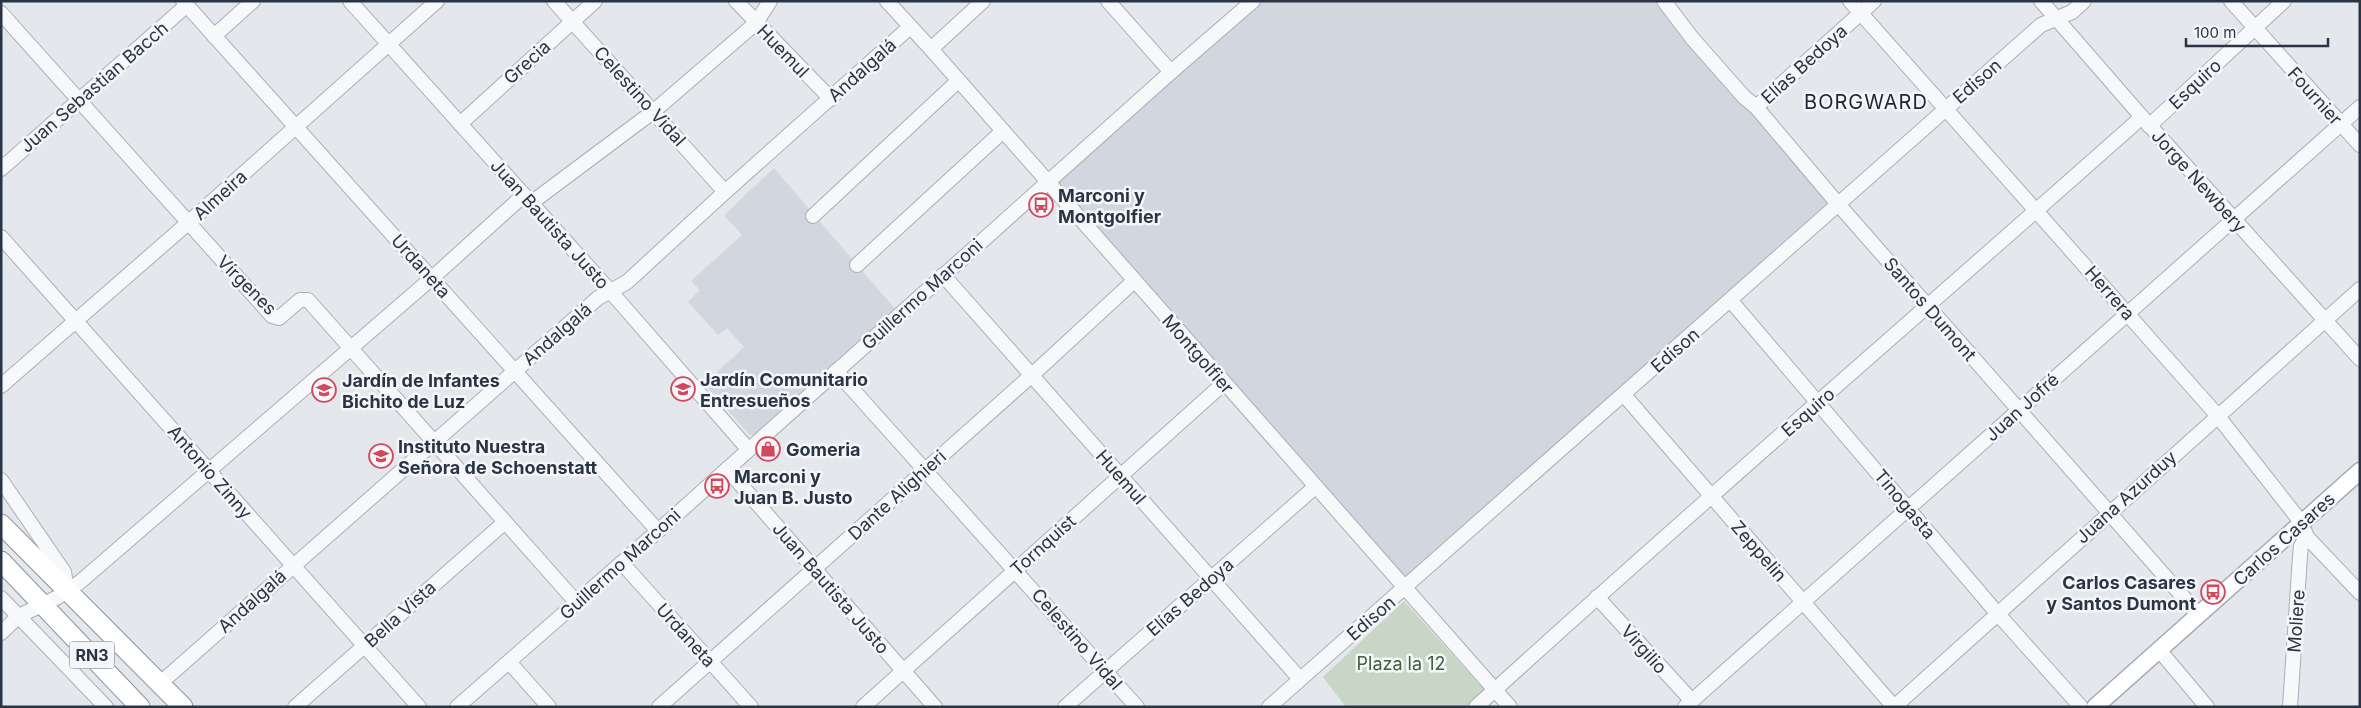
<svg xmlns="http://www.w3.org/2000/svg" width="2361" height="708" viewBox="0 0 2361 708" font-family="Inter,sans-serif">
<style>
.built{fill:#d2d6de}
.green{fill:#c9d6c5}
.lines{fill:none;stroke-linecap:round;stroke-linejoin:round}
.minor-casing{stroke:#a9aeb7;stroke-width:16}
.major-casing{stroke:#a3abb8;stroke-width:19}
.highway-casing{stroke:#8b94a3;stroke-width:21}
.minor{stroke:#f7f8fa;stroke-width:14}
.major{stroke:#fff;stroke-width:16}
.highway{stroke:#fff;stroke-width:19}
.labels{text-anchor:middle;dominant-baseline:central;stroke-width:5;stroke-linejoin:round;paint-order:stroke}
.shield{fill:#f4f6f9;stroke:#676e7b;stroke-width:1}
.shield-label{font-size:16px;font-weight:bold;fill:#2b3445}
.street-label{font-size:18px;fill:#2b3445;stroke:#f4f6f9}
.poi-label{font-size:18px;font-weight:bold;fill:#2b3445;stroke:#f4f6f9;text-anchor:start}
.park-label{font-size:18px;fill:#3f6138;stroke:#f4f6f9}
.quarter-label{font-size:20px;letter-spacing:1px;fill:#1d2536;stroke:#f4f6f9}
</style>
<rect width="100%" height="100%" fill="#e4e7ec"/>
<g class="built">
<path d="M1253,1H1664L1838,204L1405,589L1048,182Z"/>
<path d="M774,168L896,310L757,435H750L704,384L744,347L727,328L718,335L688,302L700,290L691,281L742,235L724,215Z"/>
</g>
<path class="green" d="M1404,601L1486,692L1468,707H1346L1323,677Z"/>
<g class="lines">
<g class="minor-casing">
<g id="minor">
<path d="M183,1L658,531"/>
<path d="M350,1L611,292L748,449"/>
<path d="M554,1L725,192"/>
<path d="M736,1L831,99"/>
<path d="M887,1L931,49L1510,707"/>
<path d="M1108,1L1171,72"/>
<path d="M1664,1L1692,38L1744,97L1756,107L1838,204L2199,615"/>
<path d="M1850,1L2217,415L2301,522L2307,537L2360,593"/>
<path d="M2041,1L2142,117L2360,359"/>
<path d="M2231,1L2360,145"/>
<path d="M1,13L272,316L279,318L300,300H308L577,603"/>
<path d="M214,36L253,1"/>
<path d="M931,49L983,1"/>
<path d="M1756,107L1874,1"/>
<path d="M460,124L595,1"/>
<path d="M2149,126L2284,1"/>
<path d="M1,169L187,5"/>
<path d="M531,203L654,111L756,23L770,1"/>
<path d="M813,216L958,81"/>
<path d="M1,237L419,707"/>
<path d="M857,265L1003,131"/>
<path d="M943,275L1300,679"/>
<path d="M1731,301L1997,613L2081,707"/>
<path d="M836,371L1137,707"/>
<path d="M1,386L188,223L437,1"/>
<path d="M1624,395L1894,707"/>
<path d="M727,469L935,707"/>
<path d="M1,480L64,572L67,590"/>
<path d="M622,563L751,707"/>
<path d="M1597,597L1692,701"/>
<path d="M1,598L106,707"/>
<path d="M1,633L19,616L58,597L80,582L432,278L524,195"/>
<path d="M2160,651L2207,707"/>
<path d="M509,662L549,707"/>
<path d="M161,685L165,679L598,298L627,282L725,192L910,27"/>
<path d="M295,707L505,522"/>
<path d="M457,707L658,531L1171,72L1253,1"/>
<path d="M659,707L1032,375L1134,281"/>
<path d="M863,707L1224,383"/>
<path d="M1065,707L1315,487"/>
<path d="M1269,707L2041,25L2072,12L2084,1"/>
<path d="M1476,707C1695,507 1920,314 2142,117"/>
<path d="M1685,707L2360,107"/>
<path d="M1894,707L2360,289"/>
<path d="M2290,707L2300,556L2301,546L2307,537"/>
</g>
</g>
<g class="major-casing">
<path id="major" d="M2095,707L2360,471"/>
</g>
<g class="highway-casing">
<g id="highway">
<path d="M1,524L183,707"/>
<path d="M1,561L140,707"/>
</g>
</g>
<use href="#minor" class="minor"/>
<use href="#major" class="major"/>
<use href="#highway" class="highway"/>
</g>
<defs>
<g id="bus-ring" transform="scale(1.25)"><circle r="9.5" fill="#f4f6f9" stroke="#d1495b" stroke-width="1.5"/><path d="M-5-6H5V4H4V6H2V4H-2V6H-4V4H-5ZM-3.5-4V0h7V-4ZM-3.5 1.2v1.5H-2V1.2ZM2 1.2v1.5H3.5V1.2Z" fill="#d1495b"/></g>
<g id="school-ring" transform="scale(1.25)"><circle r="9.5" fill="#f4f6f9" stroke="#d1495b" stroke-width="1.5"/><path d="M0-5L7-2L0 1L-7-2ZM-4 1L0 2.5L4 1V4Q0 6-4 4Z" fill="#d1495b"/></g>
<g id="shop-ring" transform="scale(1.25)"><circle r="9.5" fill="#f4f6f9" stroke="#d1495b" stroke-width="1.5"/><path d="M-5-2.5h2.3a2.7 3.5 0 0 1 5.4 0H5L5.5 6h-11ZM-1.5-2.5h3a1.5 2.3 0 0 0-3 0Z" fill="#d1495b"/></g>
</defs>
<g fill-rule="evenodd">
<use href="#bus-ring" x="1041" y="205"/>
<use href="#school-ring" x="683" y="389"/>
<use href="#school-ring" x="324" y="390"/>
<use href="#shop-ring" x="768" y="449"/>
<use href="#school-ring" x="381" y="456"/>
<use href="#bus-ring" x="717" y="486"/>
<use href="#bus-ring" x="2213" y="592"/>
</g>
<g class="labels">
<rect class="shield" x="69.5" y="641.5" width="45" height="27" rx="4"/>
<g class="shield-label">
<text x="92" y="655">RN3</text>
</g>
<g class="street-label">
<text transform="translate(783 51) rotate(46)">Huemul</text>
<text transform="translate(527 62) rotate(-42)">Grecia</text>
<text transform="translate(1804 64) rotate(-42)">Elías Bedoya</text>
<text transform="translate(862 70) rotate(-42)">Andalgalá</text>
<text transform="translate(1977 81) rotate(-41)">Edison</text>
<text transform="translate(2195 84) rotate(-43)">Esquiro</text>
<text transform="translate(94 87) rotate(-41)">Juan Sebastian Bacch</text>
<text transform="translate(640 96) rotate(48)">Celestino Vidal</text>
<text transform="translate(2315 96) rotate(48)">Fournier</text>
<text transform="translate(2199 181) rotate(48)">Jorge Newbery</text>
<text transform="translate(220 195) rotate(-42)">Almeira</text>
<text transform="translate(550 224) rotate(48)">Juan Bautista Justo</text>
<text transform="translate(421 266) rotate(48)">Urdaneta</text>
<text transform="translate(247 285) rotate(45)">Vírgenes</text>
<text transform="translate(2110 293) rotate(49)">Herrera</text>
<text transform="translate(922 294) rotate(-42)">Guillermo Marconi</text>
<text transform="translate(1930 309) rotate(49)">Santos Dumont</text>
<text transform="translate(557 334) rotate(-41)">Andalgalá</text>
<text transform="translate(1675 350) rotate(-41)">Edison</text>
<text transform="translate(1198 354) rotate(49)">Montgolfier</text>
<text transform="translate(2022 407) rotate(-42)">Juan Jofré</text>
<text transform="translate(1808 412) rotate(-41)">Esquiro</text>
<text transform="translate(210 472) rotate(49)">Antonio Zinny</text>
<text transform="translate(1121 477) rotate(49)">Huemul</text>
<text transform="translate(897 495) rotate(-42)">Dante Alighieri</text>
<text transform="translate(2126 497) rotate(-42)">Juana Azurduy</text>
<text transform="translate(1905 504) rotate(50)">Tinogasta</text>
<text transform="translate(2284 539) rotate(-42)">Carlos Casares</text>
<text transform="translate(1043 545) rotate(-42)">Tornquist</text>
<text transform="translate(1759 551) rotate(49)">Zeppelin</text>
<text transform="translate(620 564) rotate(-42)">Guillermo Marconi</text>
<text transform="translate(831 588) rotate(49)">Juan Bautista Justo</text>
<text transform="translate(1190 597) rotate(-41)">Elías Bedoya</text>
<text transform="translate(252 601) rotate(-42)">Andalgalá</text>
<text transform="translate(400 614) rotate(-42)">Bella Vista</text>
<text transform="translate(1371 618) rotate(-41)">Edison</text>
<text transform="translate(2296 621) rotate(-86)">Moliere</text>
<text transform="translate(686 635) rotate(48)">Urdaneta</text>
<text transform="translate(1077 639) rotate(49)">Celestino Vidal</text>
<text transform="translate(1644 649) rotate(48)">Virgilio</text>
</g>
<g class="poi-label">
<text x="1058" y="195">Marconi y<tspan x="1058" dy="21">Montgolfier</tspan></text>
<text x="700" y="379">Jardín Comunitario<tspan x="700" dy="21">Entresueños</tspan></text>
<text x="342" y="380">Jardín de Infantes<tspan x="342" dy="21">Bichito de Luz</tspan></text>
<text x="398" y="446">Instituto Nuestra<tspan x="398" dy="21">Señora de Schoenstatt</tspan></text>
<text x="786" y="449">Gomeria</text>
<text x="734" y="476">Marconi y<tspan x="734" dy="21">Juan B. Justo</tspan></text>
<text x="2196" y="582" text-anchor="end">Carlos Casares<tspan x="2196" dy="21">y Santos Dumont</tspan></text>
</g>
<g class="park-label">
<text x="1401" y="663">Plaza la 12</text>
</g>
<g class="quarter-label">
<text x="1866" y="102">BORGWARD</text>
</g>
</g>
<rect width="2361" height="708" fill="none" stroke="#2b3445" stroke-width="5"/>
<path d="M2186 38v8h142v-8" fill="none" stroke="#2b3445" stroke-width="2.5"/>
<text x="2194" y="38" font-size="15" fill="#2b3445" stroke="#f4f6f9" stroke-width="4" paint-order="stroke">100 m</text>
</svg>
